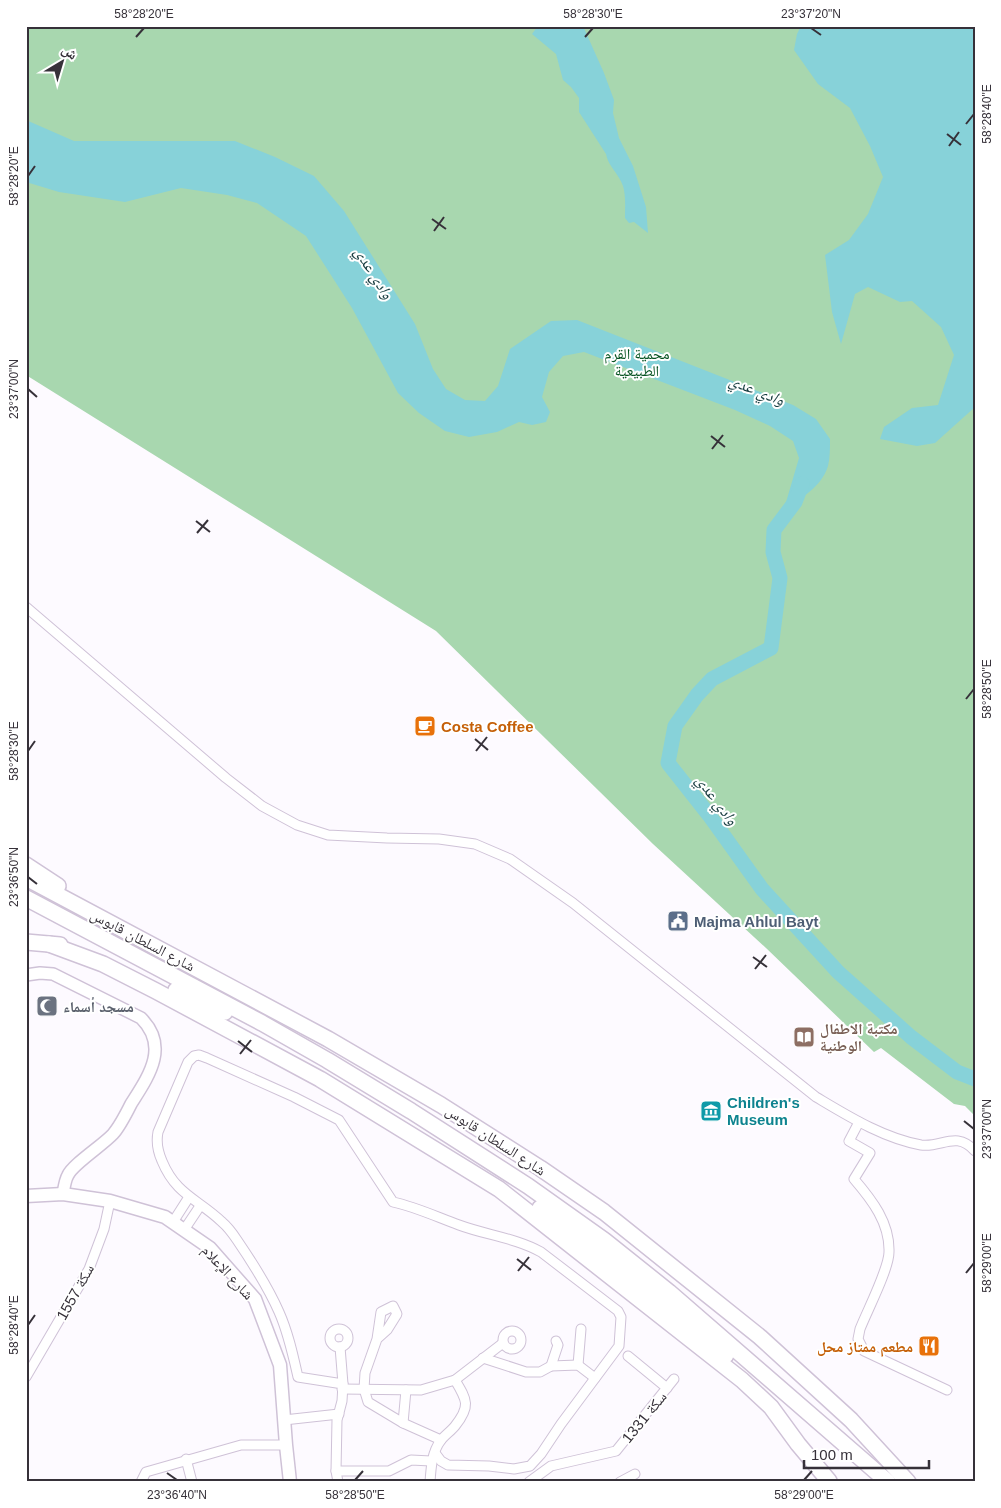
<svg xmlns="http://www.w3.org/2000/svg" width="1001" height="1508" viewBox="0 0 1001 1508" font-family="Helvetica,'Noto Naskh Arabic',sans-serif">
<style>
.green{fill:#a8d7af}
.water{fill:#87d2d9}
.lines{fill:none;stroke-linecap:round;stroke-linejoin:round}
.river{stroke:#87d2d9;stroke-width:15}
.minor-casing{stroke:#cfc2d7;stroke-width:11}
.tertiary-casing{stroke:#cfc2d7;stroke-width:14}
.secondary-casing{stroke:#cfc2d7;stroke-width:15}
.trunk-casing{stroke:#cfc2d7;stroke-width:18}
.minor{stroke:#fff;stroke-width:9}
.tertiary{stroke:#fff;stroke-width:11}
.secondary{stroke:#fff;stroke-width:12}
.trunk{stroke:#fff;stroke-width:15}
.ticks{fill:none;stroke:#363139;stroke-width:2}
.labels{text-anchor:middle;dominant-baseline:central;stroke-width:4;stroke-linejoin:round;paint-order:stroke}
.park-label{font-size:15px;fill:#055221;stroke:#fff}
.food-label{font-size:15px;font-weight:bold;fill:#c56008;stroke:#fff;text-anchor:start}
.service-label{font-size:15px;font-weight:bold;fill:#4e5e75;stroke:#fff;text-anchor:start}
.street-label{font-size:15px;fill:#363139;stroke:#fff}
.worship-label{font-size:15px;font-weight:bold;fill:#5b616d;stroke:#fff;text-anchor:start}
.education-label{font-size:15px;font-weight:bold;fill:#785e54;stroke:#fff;text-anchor:start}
.culture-label{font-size:15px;font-weight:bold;fill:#0d838f;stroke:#fff;text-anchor:start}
.water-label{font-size:16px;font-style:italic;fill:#173c3f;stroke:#fff}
.neatline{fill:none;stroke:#363139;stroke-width:2}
.ticks-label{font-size:12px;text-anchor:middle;fill:#363139}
</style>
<rect width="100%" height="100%" fill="#fdfaff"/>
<path class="green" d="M26,26H975V1116L965,1106L954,1104L881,1048L874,1052L766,948L653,844L436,631L26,375Z"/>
<g class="water">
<path d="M538,26H583L604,73L614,100L613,113L619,138L633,166L646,207L648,233L634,222L629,223L625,218C625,208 626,196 623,186C619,174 608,166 606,154L579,112V98L571,87L563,80L556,54L532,34Z"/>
<path d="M801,26H975V407L935,443L917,446L880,439L884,427L912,408L938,405L954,355L941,327L912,301L900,302L868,287L855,294L841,344L832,312L825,255L849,240L868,214L883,177L870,146L850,108L818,84L794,50L797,34Z"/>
<path d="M26,120L74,141H235L275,157L314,176L344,211L415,324L433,369L446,389L465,400L485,401L498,386L510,349L551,321L577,320L793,405L816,419L830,439C830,448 830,458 828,466C821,488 802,497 784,509L799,458L793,441L770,426L735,410L584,352L563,356L549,372L542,397L550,412L546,422L532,425L519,422L497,432L469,437L445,431L419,413L398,393L352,308L306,236L257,203L227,195L181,188L125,202L59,192L26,182Z"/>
</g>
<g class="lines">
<path class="river" d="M802,484L795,502L774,530L773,552L780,578L771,648L712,679L697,695L675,726L668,763L709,815L762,889L838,972L911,1037L957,1072L975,1079"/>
<g class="minor-casing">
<g id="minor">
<path d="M26,607L226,778L262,806L297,825L328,835L387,838L439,839L475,844L510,859L573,903L816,1097C848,1116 883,1138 921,1145C942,1148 956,1130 975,1151"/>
<path d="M859,1122L849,1141L870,1153L854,1179C872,1200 890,1223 889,1252C889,1269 867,1311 860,1329L858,1339L864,1351L947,1390"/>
<path d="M173,1222L189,1197"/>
<path d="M184,1230L200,1206"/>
<circle cx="339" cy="1338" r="9"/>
<circle cx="512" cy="1340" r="9"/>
<path d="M377,1339L381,1312L393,1306L397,1314L387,1330L377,1339L365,1373L364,1389L368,1402L403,1423L441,1440"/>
<path d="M628,1356L667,1388"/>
<path d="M483,1358L526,1372H540L551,1366L578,1365L595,1378"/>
<path d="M578,1365L581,1329"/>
<path d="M551,1366L558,1345L556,1341"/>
<path d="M26,1377L89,1269L104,1229L110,1201"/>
<path d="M343,1384L298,1377C293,1355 288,1332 279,1312C268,1287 252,1262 237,1240C233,1234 228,1227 222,1222C198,1199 176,1195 162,1161C158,1152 156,1142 158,1132L188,1062L194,1056L199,1055L207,1058L294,1097L339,1120L393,1202C416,1207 437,1217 459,1225C486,1235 516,1238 541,1252L618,1311L621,1317L619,1346L561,1424L541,1454L530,1466L514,1469L489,1466L448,1465L441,1461L435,1453"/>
<path d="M342,1389L421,1390L455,1380L503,1343"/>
<path d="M284,1420L339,1414"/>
<path d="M403,1423L406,1390"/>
<path d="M186,1459L192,1482"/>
<path d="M336,1471H389L411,1460L431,1461"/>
<path d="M141,1482L146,1472L241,1445H286"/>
<path d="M338,1482L336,1471L337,1420L342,1401L343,1384L340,1347"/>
<path d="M430,1482C431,1467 432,1452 441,1440C445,1435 451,1431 455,1426C471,1406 467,1400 455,1380"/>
<path d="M529,1482L551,1466L616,1451L674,1379"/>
<path d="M620,1482L635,1474"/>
</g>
</g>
<g class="tertiary-casing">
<path id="tertiary" d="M26,975L40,973L53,974L141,1018C170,1047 148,1077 131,1104C126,1114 120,1126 113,1134C103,1145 73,1164 68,1175C65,1180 64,1188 63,1194"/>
</g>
<g class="secondary-casing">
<path id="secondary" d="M26,1196L63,1194L110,1201L165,1217L210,1248L255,1299L280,1365L286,1445L290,1482"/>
</g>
<g class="trunk-casing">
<g id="trunk">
<path d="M26,865L58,886"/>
<path d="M26,878L328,1039L441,1105L540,1168L604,1212L760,1337L851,1420L908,1482"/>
<path d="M26,898L262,1023L327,1060L411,1111L528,1186L604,1240L669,1292L888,1482"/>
<path d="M26,942L60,945"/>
<path d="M49,944L103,964L156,991L320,1079L499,1189L742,1380L771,1407L798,1444L829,1481"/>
<path d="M176,990L212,1008L225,1012"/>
<path d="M540,1208L642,1287L726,1355"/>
</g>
</g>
<use href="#minor" class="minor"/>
<use href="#tertiary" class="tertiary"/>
<use href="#secondary" class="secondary"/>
<use href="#trunk" class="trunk"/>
</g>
<path class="ticks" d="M811,28L821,35M136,37L144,28M585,37L593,28M966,124L974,114M947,134L961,145M949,146L959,132M28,176L35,166M432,219L446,229M434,231L444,217M28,389L37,397M711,436L725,447M712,449L723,435M196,521L210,532M197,533L208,520M966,699L974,689M475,739L488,750M28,751L35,741M476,751L487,737M28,877L37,884M753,957L767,967M755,969L766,955M238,1041L252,1052M240,1054L251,1040M964,1121L974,1129M517,1259L531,1270M518,1271L529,1257M966,1273L974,1263M28,1325L35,1315M167,1473L177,1480M355,1480L363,1471M804,1480L812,1471"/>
<defs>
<g id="cafe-square" transform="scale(1.125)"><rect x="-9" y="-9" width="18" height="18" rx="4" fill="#e8710a" stroke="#fff"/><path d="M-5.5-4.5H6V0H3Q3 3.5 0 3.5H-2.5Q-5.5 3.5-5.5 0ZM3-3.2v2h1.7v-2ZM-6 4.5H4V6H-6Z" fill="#fff"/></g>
<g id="civic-square" transform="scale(1.125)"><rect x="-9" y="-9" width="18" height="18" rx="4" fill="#5c6f8a" stroke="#fff"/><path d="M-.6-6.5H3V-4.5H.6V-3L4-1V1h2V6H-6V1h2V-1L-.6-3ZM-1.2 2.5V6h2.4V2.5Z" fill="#fff"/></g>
<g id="mosque-square" transform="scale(1.125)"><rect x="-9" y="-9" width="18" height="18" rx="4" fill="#6b7280" stroke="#fff"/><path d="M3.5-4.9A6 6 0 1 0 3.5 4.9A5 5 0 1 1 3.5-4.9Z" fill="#fff"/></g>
<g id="library-square" transform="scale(1.125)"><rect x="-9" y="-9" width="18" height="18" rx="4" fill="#8d6e63" stroke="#fff"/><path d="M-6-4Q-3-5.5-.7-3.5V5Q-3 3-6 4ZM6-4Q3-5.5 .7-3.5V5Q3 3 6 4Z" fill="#fff"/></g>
<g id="museum-square" transform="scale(1.125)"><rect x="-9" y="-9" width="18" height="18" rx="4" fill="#0f9aa8" stroke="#fff"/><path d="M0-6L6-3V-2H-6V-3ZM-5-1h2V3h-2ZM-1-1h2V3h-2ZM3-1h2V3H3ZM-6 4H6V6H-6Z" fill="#fff"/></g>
<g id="restaurant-square" transform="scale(1.125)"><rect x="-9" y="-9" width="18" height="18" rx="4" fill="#e8710a" stroke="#fff"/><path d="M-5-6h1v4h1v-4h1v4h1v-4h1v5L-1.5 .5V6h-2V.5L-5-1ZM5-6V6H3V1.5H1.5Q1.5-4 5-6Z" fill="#fff"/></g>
</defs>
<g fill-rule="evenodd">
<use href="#cafe-square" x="425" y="726"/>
<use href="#civic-square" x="678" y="921"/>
<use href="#mosque-square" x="47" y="1006"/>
<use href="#library-square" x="804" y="1037"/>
<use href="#museum-square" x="711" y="1111"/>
<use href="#restaurant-square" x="929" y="1346"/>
</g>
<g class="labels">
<g class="park-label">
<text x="637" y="353">محمية القرم<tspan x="637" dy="17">الطبيعية</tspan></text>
</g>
<g class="food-label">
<text x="441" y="726">Costa Coffee</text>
<text x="913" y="1346" text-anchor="end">مطعم ممتاز محل</text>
</g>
<g class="service-label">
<text x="694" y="921">Majma Ahlul Bayt</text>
</g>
<g class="street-label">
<text transform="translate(143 940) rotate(28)">شارع السلطان قابوس</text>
<text transform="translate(496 1140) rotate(33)">شارع السلطان قابوس</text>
<text transform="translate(228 1272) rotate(47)">شارع الإعلام</text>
<text transform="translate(75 1292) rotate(-61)">سكة 1557</text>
<text transform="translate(644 1417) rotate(-51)">سكة 1331</text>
</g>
<g class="worship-label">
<text x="63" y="1006">مسجد أسماء</text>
</g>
<g class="education-label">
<text x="820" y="1028">مكتبة الاطفال<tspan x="820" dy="17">الوطنية</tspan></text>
</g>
<g class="culture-label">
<text x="727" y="1102">Children's<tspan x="727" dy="17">Museum</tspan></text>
</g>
<g class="water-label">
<text transform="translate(374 273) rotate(58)">وادي عدي</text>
<text transform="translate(757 390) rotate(22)">وادي عدي</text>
<text transform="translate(717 800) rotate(53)">وادي عدي</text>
</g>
</g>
<rect width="1001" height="1508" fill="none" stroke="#ffffff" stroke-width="55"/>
<g transform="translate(62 62) rotate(38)" stroke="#ffffff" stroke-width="4" paint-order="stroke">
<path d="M0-4L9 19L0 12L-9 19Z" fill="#363139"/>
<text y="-8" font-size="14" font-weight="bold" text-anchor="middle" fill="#363139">ش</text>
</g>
<path d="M804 1460v8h125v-8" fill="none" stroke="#363139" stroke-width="2.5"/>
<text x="811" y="1460" font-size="15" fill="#363139" stroke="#ffffff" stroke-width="4" paint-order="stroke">100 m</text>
<rect x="28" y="28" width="946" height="1452" class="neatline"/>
<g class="ticks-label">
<text x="144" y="18">58°28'20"E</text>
<text x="593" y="18">58°28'30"E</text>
<text x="811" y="18">23°37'20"N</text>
<text transform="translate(987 114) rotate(-90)" y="4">58°28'40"E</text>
<text transform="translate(14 176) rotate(-90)" y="4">58°28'20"E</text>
<text transform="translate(14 389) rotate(-90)" y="4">23°37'00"N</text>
<text transform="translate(987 689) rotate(-90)" y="4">58°28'50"E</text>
<text transform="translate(14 751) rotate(-90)" y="4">58°28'30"E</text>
<text transform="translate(14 877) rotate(-90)" y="4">23°36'50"N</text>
<text transform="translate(987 1129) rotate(-90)" y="4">23°37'00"N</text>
<text transform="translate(987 1263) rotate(-90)" y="4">58°29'00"E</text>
<text transform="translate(14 1325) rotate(-90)" y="4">58°28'40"E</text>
<text x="177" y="1499">23°36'40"N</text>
<text x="355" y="1499">58°28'50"E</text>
<text x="804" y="1499">58°29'00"E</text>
</g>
</svg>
